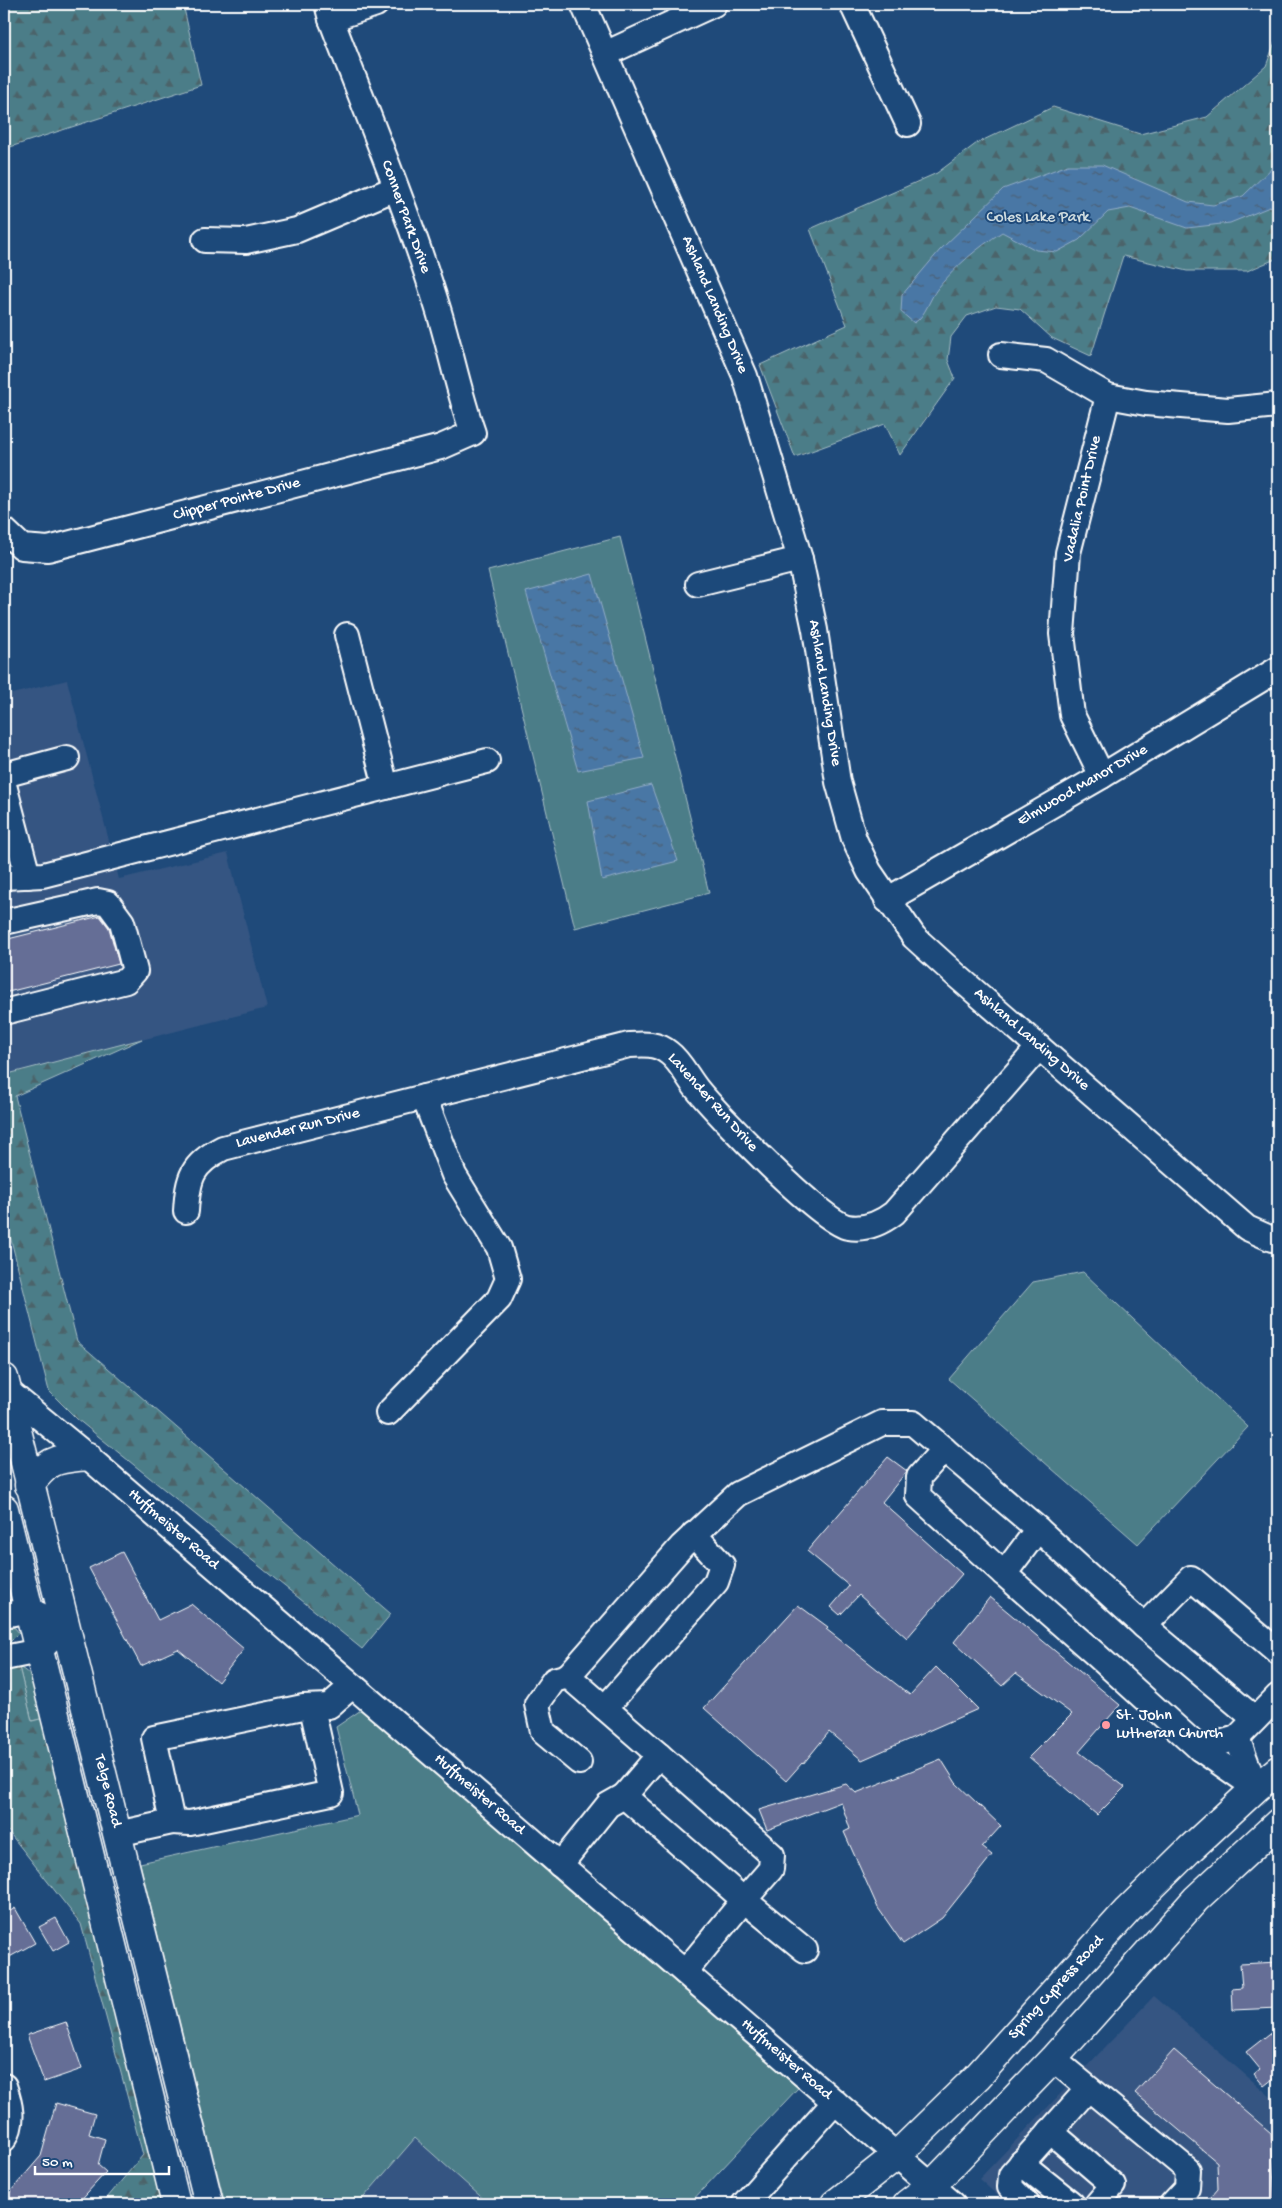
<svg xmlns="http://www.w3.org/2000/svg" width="1282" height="2208" viewBox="0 0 1282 2208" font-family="'Gochi Hand',sans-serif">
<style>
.built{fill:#345582}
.green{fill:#4c7d88;stroke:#a6bec4}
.forest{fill:url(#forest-firs);stroke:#a6bec4}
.water{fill:url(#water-ripples);stroke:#92adc9}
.building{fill:#656e96;stroke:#fff}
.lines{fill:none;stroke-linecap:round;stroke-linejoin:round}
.minor-casing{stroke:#fff;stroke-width:28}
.major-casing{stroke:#fff;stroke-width:31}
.minor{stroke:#1f4a7a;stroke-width:24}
.major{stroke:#1f4a7a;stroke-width:28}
.poi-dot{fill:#ff9aa2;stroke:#1f4a7a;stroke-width:2}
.labels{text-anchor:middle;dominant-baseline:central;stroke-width:4;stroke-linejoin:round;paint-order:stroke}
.street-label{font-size:16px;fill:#fff;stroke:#1f4a7a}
.park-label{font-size:16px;fill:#d2dee1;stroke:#1f4a7a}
.poi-label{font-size:16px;fill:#fff;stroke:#1f4a7a;text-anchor:start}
</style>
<defs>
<pattern id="forest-firs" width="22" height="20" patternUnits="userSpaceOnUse" patternTransform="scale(1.25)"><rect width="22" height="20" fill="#4c7d88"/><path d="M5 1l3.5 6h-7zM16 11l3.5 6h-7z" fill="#4c646a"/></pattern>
<pattern id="water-ripples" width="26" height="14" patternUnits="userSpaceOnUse" patternTransform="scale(1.25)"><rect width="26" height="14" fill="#4a77a5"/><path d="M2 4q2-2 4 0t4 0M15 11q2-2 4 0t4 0" fill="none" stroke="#4b5f74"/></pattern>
</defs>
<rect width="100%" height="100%" fill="#1f4a7a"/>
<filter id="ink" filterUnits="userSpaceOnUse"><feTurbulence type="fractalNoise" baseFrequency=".02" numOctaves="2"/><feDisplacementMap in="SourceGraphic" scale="10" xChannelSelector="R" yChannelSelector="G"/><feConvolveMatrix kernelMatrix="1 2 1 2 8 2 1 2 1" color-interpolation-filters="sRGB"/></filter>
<g filter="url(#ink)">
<g class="built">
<path d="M67,680L119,879L228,853L267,1008L4,1075V696Z"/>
<path d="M1154,1996L1278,2103V2204H1007L979,2179Z"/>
<path d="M415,2137L489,2204H358Z"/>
</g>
<g class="green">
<path d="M620,537L709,893L575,928L488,571Z"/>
<path d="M1083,1272L1248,1427L1138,1544L949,1379L1033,1282Z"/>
<path d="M19,1667C42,1680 39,1694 44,1718L32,1721Z"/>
<path d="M361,1710L798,2088L689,2204H489L415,2138L358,2204H225L140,1863L358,1815L336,1727Z"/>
</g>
<g class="forest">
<path d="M4,4H183L201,85L4,149Z"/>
<path d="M1278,34V258L1247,271H1187L1123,256L1091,356L1052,338L1020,309L996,306L967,316L951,337L948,360L955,378L900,455L885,424L795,457L760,365L847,325L810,229L937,173L977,143L1053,107L1140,134L1207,117L1266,66Z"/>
<path d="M142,1039L15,1096L77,1341L391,1614L362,1649L77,1419L49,1391L4,1212V1075Z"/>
<path d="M4,1625L15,1628L19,1633L4,1648Z"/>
<path d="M19,1667L32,1721L44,1718L164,2204H102L143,2155L81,1924L4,1826V1668Z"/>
</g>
<g class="water">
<path d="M1278,162L1277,204L1230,223L1187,228L1130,208L1108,212L1079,240L1057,252L1036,250L1002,232C976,249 957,265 938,288C929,299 926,316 914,323L901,312L902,295L940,250L1003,189L1068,165H1102L1188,202L1213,205L1243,196Z"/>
<path d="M592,574L644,758L578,771L526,592Z"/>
<path d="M651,785L678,861L602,880L588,801Z"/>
</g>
<g class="building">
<path d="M100,916L109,928L119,964L4,993V940Z"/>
<path d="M888,1457L907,1471L882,1502L962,1574L907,1638L859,1595L840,1615L831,1607L849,1586L807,1551Z"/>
<path d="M122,1552L158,1620L191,1604L244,1649L218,1682L178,1649L141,1666L89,1568Z"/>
<path d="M990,1597L1120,1705L1079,1752L1125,1787L1097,1815L1029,1757L1072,1714L1016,1673L1002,1686L954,1642Z"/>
<path d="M798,1605L828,1627L826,1629L910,1695L936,1667L978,1709L862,1760L829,1732L803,1764L802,1763L786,1781L704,1708Z"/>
<path d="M941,1759L956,1783L1001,1826L982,1847L992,1855L942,1918L903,1944L878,1908L844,1832L850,1829L841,1802L767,1830L759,1810L846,1784L856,1793Z"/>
<path d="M15,1908L35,1943L4,1960V1915Z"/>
<path d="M56,1918L69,1942L53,1951L39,1927Z"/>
<path d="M1278,1962V2008L1233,2010L1232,1989L1242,1988L1240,1964Z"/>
<path d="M66,2022L82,2069L44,2082L27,2035Z"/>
<path d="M1278,2027V2075L1264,2086L1254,2074L1260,2069L1246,2052Z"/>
<path d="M1174,2050L1271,2133L1275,2204H1205L1218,2189L1217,2162L1135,2093Z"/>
<path d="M56,2103L95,2114L89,2134L105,2139L98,2165L106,2172L77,2204H4V2199L41,2156Z"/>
</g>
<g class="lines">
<g class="minor-casing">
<g id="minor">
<path d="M583,4L745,376L800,559L815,630L838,782L854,839L869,871L914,937L957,976L1247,1228L1272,1239L1278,1238"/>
<path d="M852,4L908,124"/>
<path d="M331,19L376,4"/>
<path d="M605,54L714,4"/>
<path d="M205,240L246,241L297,230L396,188"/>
<path d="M1001,355L1046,360L1108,396L1146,403L1228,410L1278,405"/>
<path d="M4,530L22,547L48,549L441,447L473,433C459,393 451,352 439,312C409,213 368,116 331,19L327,4"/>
<path d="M698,584L800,559"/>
<path d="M347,635L386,787"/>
<path d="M4,775L67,758"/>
<path d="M1102,776L1072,715L1062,634L1068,553L1108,396"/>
<path d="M4,785L28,876"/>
<path d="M4,877L43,875L487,761"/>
<path d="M887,900L1102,776L1278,669"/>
<path d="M4,922L98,901L108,903L122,922L135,971L126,981L4,1012"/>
<path d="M186,1211C188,1177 192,1164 223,1148L629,1045C644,1044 657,1043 669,1053C680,1061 688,1078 697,1089C717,1114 822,1223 848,1227C866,1230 881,1223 894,1213L1039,1047"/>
<path d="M4,1388L87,1456L953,2204"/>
<path d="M388,1413L499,1299L508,1279L499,1248L454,1175L424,1097"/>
<path d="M944,1449L919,1477L918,1496L1004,1574"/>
<path d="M4,1615L29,1610L65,1626L39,1651L4,1658"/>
<path d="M1144,1626L1191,1578L1278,1652"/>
<path d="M568,1676L682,1546L738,1494L882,1423H913L1038,1529"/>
<path d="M605,1708L716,1582L722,1565L694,1534"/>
<path d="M1255,1719L1144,1626L1038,1529L1004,1574L1093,1652L1200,1749L1256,1788"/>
<path d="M1237,1738L1256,1788"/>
<path d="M1200,1749L1237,1738L1278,1696"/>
<path d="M579,1762L543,1732L537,1704L554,1680L568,1676L659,1755"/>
<path d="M624,1796L659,1755L772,1855L771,1869L744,1900L805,1950"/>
<path d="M172,1822L190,1823L331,1793L312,1708"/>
<path d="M117,1834L172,1822L154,1738L303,1707L329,1706L352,1686"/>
<path d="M560,1865L608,1805L624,1796L744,1900L685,1972"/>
<path d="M1053,2059L1188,2170L1187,2188L1172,2204"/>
<path d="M4,2086C10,2103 15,2122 4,2139"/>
<path d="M1050,2131L1113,2185L1097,2204"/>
<path d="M1021,2163L1072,2204"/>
<path d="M744,2204L835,2102"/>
<path d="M1027,2204L1010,2187L1011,2175L1088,2089"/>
</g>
</g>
<g class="major-casing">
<g id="major">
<path d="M4,1378L209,2204"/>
<path d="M29,1485C51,1458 54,1460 87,1456"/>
<path d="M4,1509L176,2204"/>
<path d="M835,2204L897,2155L977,2077L1127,1911L1190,1849L1256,1788L1278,1770"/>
<path d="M907,2204L932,2185L1053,2059L1196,1899L1278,1823"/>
</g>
</g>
<use href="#minor" class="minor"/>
<use href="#major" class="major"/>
</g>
</g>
<circle class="poi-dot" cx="1106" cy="1725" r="5"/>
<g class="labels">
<g class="street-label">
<text transform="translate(405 217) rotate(70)">Conner Park Drive</text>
<text transform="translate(714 305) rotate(67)">Ashland Landing Drive</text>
<text transform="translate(1083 499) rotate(-77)">Vadalia Point Drive</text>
<text transform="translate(237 500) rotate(-15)">Clipper Pointe Drive</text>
<text transform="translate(824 693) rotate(81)">Ashland Landing Drive</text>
<text transform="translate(1083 786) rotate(-30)">Elmwood Manor Drive</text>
<text transform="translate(1031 1040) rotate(41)">Ashland Landing Drive</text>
<text transform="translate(712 1103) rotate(48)">Lavender Run Drive</text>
<text transform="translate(298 1129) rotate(-14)">Lavender Run Drive</text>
<text transform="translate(173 1530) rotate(41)">Huffmeister Road</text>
<text transform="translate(107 1791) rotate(76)">Telge Road</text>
<text transform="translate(479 1795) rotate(41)">Huffmeister Road</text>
<text transform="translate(1057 1988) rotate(-48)">Spring Cypress Road</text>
<text transform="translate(786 2060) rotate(41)">Huffmeister Road</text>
</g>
<g class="park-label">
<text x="1038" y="218">Coles Lake Park</text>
</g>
<g class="poi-label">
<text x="1116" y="1716">St. John<tspan x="1116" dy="18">Lutheran Church</tspan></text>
</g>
</g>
<rect width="1282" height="2208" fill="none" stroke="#1f4a7a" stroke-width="20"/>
<rect x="10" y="10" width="1262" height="2188" fill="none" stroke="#fff" stroke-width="2" filter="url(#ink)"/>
<path d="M35 2166v8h134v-8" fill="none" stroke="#ffffff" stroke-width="2.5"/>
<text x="42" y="2166" font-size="15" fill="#ffffff" stroke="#1f4a7a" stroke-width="4" paint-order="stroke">50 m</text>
</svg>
